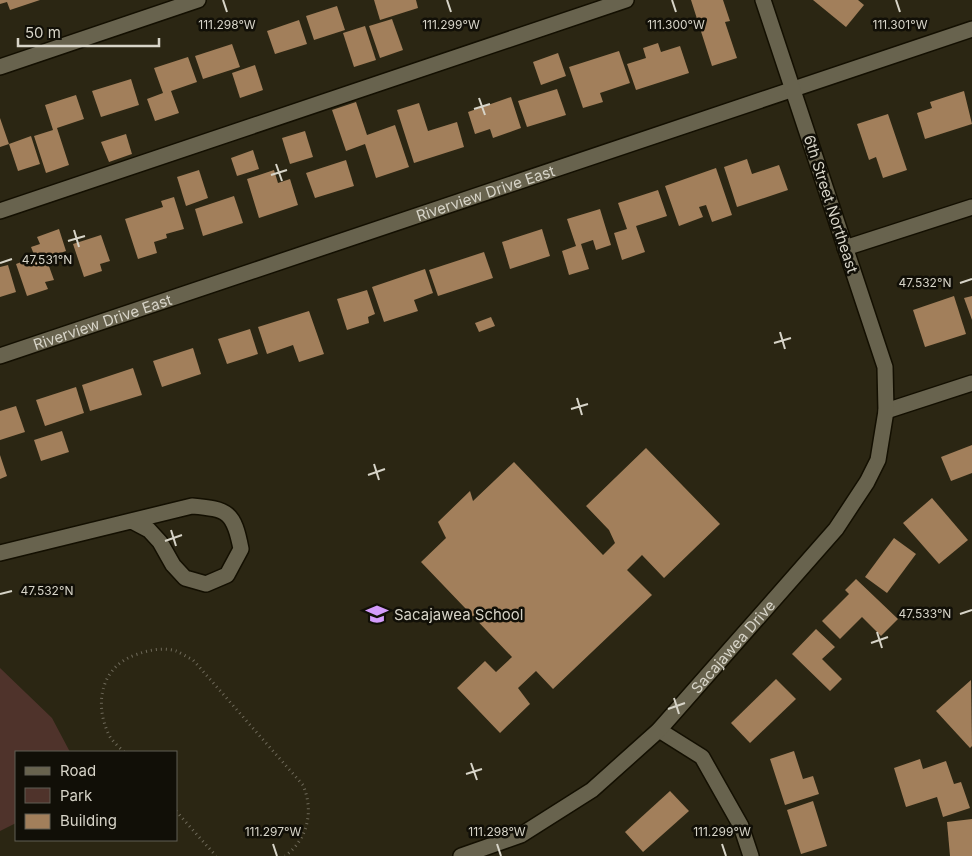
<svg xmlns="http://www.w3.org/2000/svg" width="972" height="856" viewBox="0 0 972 856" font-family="Inter,sans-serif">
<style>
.green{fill:#4f332b}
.building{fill:#a27f5b}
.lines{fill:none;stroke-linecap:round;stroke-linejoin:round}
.minor-casing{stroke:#130f01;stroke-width:18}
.path{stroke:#6f6a5a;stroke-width:3;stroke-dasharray:1 4;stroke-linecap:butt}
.minor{stroke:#68634e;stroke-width:15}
.ticks{fill:none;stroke:#d7d4c8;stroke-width:2}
.labels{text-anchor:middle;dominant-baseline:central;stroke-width:5;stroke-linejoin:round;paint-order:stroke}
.street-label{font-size:15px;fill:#d7d4c8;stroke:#110f07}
.poi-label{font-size:15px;fill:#d7d4c8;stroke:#110f07;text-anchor:start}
.ticks-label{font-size:12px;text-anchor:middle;fill:#d7d4c8;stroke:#110f07;stroke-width:5;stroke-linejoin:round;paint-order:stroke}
</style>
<rect width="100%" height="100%" fill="#2b2613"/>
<path class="green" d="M0,668L52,718L70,752H16V823L0,831Z"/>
<g class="building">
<path d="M0,0H40L10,10L7,2L0,4Z"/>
<path d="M374,0H416L418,8L380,20Z"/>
<path d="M691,0H723L730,21L725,22L737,58L712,66Z"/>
<path d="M813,0H858L864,5L846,27Z"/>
<path d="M337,6L345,30L314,40L306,16Z"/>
<path d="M392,19L403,50L380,58L369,26Z"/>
<path d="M299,20L307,44L275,54L267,31Z"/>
<path d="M365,26L376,60L354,67L343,33Z"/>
<path d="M658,43L661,52L680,46L689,73L636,90L627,64L646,58L643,48Z"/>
<path d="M232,44L240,67L203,79L195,56Z"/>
<path d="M619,51L630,83L600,93L603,102L583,108L569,67Z"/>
<path d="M558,53L566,76L541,85L533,62Z"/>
<path d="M188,57L197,82L171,91L179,113L155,121L147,99L163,93L154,68Z"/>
<path d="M255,65L263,90L240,98L232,73Z"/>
<path d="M131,79L139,105L101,117L92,91Z"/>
<path d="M557,89L566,115L527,127L518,101Z"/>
<path d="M964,91L972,124L925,139L917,113L932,108L930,102Z"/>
<path d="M76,95L84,119L57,128L69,165L46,173L34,136L53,130L45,105Z"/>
<path d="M511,97L521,128L493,138L490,129L475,134L468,112Z"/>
<path d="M356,102L367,135L395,125L409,167L376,178L365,144L346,151L332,110Z"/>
<path d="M419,103L428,131L457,122L464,147L414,163L397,110Z"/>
<path d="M888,114L907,170L883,178L876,157L869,160L857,124Z"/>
<path d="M0,118L9,144L31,136L40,164L18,171L9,144L0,147Z"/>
<path d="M305,131L313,157L290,164L282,138Z"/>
<path d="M126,134L132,154L109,162L101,142Z"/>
<path d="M253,150L259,169L237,176L231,158Z"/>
<path d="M747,159L752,174L779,165L788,190L737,207L724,167Z"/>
<path d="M346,160L354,186L315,198L306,173Z"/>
<path d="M716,168L732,215L712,222L706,205L699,207L703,217L679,226L665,186Z"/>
<path d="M199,170L208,198L186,206L177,177Z"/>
<path d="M274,170L278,183L290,179L298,205L259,218L247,179Z"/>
<path d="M658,190L667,216L636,226L645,252L622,260L614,233L627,229L618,203Z"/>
<path d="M234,196L243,223L203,236L195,209Z"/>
<path d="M174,197L184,229L166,234L167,238L154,242L157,253L138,259L125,219L163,207L161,201Z"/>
<path d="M600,209L611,245L596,250L593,240L581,244L589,269L569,275L562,251L576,246L567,219Z"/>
<path d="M59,229L66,251L46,258L54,280L45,282L48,289L27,296L16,264L35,257L31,247L40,244L37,237Z"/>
<path d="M542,229L550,256L510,269L502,242Z"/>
<path d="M101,235L110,261L100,264L102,271L84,277L73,244Z"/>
<path d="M484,252L493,278L438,296L429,270Z"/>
<path d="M8,265L16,292L0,297V267Z"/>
<path d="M425,269L433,293L414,300L418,311L384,322L372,287Z"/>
<path d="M367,290L375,314L368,317L369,323L347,330L337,299Z"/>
<path d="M954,296L966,334L925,347L913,310Z"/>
<path d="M972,296V320L964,298Z"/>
<path d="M309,311L324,354L299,362L293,345L267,354L258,327Z"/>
<path d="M491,317L495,326L479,332L475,323Z"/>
<path d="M250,329L258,354L227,364L218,339Z"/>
<path d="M193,348L201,374L162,387L153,361Z"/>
<path d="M133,368L142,395L90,411L82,385Z"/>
<path d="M76,387L84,413L45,426L36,400Z"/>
<path d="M16,406L25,432L0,440V411Z"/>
<path d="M62,431L69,452L41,461L34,440Z"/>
<path d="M972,445V473L951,481L941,457Z"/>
<path d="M646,448L720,524L664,578L642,555L627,570L652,595L553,689L536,671L518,688L530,704L500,733L457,688L485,661L496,672L512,657L421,562L446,538L438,522L470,491L473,501L514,462L603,555L615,543L609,530L586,506Z"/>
<path d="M0,455L7,476L0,479Z"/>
<path d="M932,498L968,540L939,564L903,523Z"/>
<path d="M894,538L916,554L887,593L865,577Z"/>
<path d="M856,579L898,619L881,636L862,617L840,639L822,621L849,594L845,590Z"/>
<path d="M816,629L835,647L822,659L842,679L830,691L792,654Z"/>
<path d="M776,679L796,699L750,743L731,723Z"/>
<path d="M971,680L972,746L970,748L936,711Z"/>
<path d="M794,751L803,779L813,776L819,794L785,805L770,759Z"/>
<path d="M920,759L923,769L946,761L954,784L961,782L970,808L943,817L937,797L906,807L894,768Z"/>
<path d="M670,791L689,811L643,852L625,832Z"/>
<path d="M813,801L827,846L801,854L787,810Z"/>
<path d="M972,819V856H950L947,822Z"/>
</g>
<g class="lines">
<g class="minor-casing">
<g id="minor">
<path d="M0,67L198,0"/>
<path d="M0,211L626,0"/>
<path d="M845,248L972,207"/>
<path id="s1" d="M0,356L972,29"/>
<path d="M886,411L972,383"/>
<path d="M0,553L192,506C228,509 234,512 241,549L227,575L206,584L185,578L173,565L160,542L149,530L132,521"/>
<path d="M659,730L702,757L741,826L751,856"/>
<path id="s2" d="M461,856L521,835L592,790L659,730L836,529L867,482L878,460L886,411L885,367L763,0"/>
</g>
</g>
<g class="path">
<path d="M124,752C119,747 112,741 109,735C93,702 102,665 138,654C149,650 164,647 176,651C181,653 187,657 193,660L303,785C314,811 308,839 285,856"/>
<path d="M176,811L216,856"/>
</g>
<use href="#minor" class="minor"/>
</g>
<path class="ticks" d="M223,0L227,12M447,0L451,12M672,0L676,12M896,0L900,12M479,98L485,115M474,109L490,104M276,164L282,181M271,175L287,170M74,230L79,247M68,241L85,236M0,263L12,259M960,283L972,279M780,332L785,349M774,343L791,338M577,398L582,415M571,409L588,404M374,464L379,480M368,475L385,469M171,530L176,546M165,541L182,535M0,594L12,591M960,614L972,610M877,632L882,648M871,643L888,637M674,698L679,714M668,709L685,703M471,763L477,780M466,774L482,769M273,844L277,856M497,844L501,856M722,844L726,856"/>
<defs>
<g id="school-bare" transform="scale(1.725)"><path d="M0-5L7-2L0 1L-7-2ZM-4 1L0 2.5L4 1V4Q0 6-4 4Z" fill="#d49cfc" stroke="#110f07" stroke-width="2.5" paint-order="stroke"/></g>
</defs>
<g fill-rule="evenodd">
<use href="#school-bare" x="377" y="614"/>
</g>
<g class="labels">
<g class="street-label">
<text stroke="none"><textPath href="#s1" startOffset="512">Riverview Drive East</textPath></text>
<text transform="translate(831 204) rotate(72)">6th Street Northeast</text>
<text stroke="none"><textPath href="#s1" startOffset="108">Riverview Drive East</textPath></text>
<text stroke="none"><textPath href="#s2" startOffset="349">Sacajawea Drive</textPath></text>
</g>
<g class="poi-label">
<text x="394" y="614">Sacajawea School</text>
</g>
</g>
<g class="ticks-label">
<text x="227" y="29">111.298°W</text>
<text x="451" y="29">111.299°W</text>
<text x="676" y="29">111.300°W</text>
<text x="900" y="29">111.301°W</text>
<text x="47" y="264">47.531°N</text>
<text x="925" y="287">47.532°N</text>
<text x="47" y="595">47.532°N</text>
<text x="925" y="618">47.533°N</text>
<text x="273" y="836">111.297°W</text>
<text x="497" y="836">111.298°W</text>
<text x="722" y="836">111.299°W</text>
</g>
<rect x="15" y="751" width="162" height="90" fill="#110f07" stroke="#605e54"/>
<rect x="25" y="767" width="25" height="8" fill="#68634e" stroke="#605e54"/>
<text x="60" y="776" font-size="15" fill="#d7d4c8">Road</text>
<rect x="25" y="788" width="25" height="15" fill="#4f332b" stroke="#605e54"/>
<text x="60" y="801" font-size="15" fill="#d7d4c8">Park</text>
<rect x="25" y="814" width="25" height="15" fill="#a27f5b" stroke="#605e54"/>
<text x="60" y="826" font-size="15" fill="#d7d4c8">Building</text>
<path d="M18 38v8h141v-8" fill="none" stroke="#d7d4c8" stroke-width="2.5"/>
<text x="25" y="38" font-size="15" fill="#d7d4c8" stroke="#110f07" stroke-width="4" paint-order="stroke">50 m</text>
</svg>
